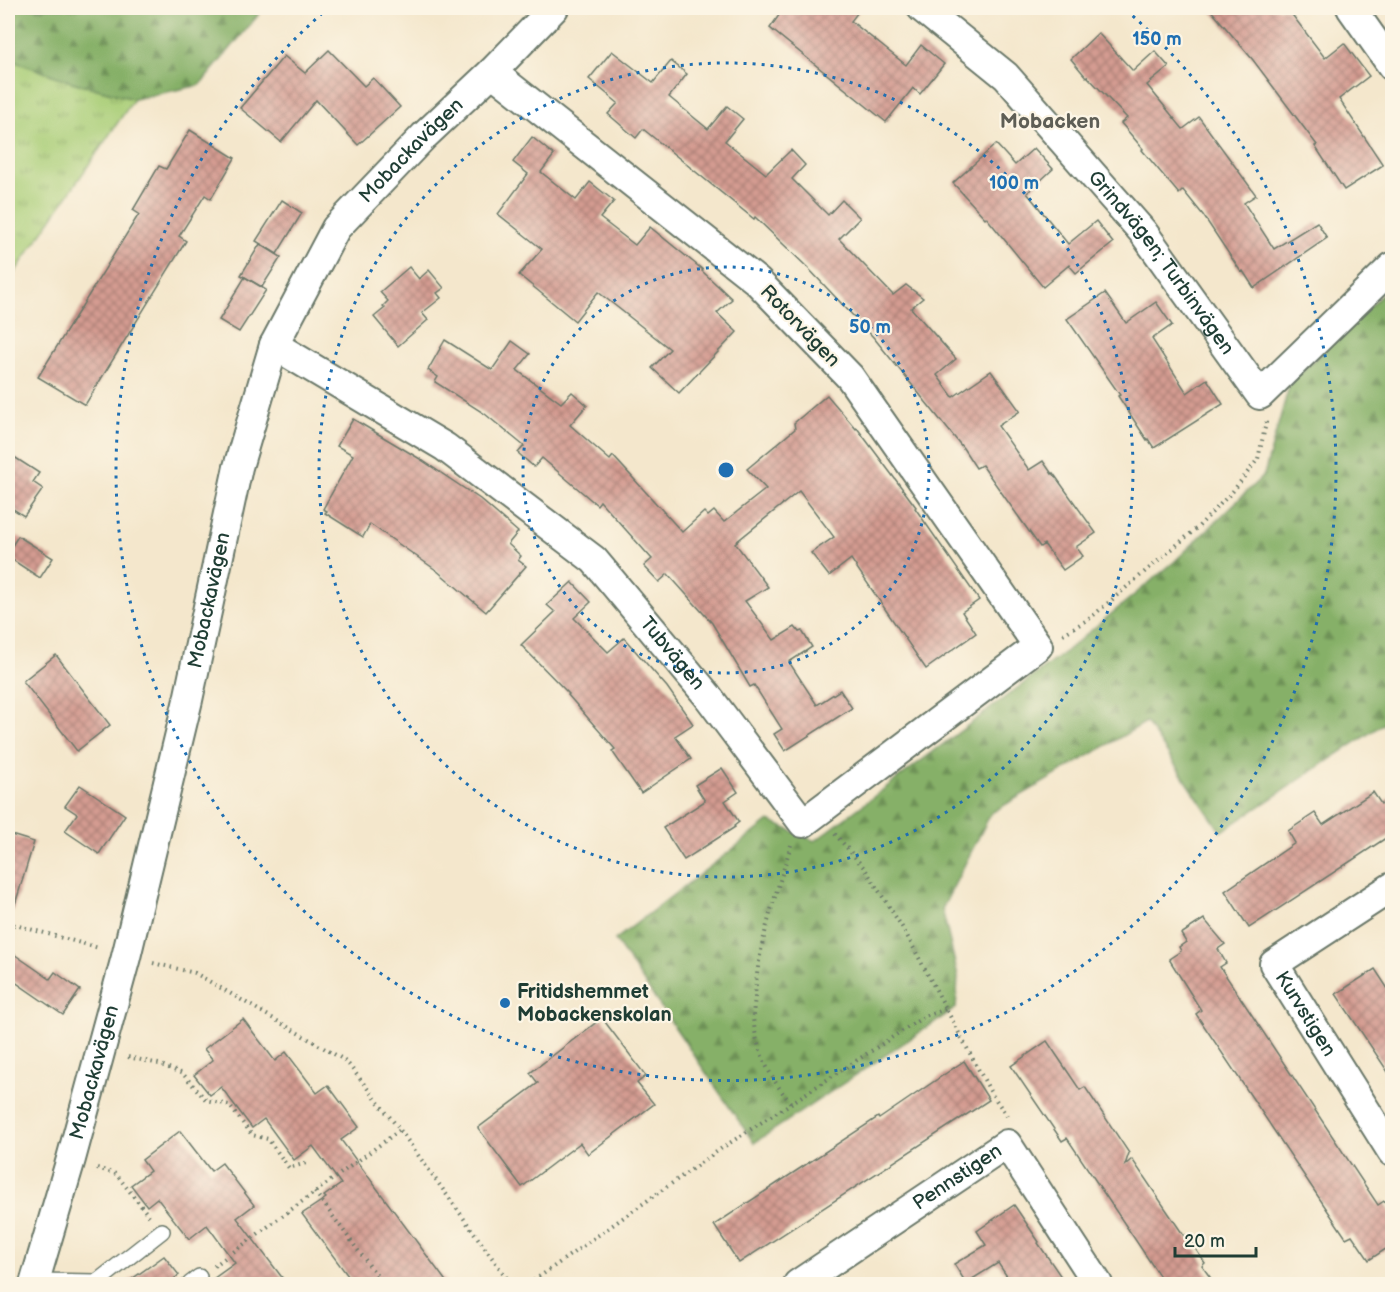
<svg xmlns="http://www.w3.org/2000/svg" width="1400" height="1292" viewBox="0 0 1400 1292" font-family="'Balsamiq Sans',sans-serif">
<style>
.grass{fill:url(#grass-tufts);stroke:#648555;stroke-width:1.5}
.forest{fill:url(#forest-firs);stroke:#52764e;stroke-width:1.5}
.building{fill:url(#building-cross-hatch)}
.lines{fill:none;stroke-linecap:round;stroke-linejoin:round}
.lane-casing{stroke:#6a7869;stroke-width:18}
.street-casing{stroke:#6a7869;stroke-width:32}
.path{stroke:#6a7869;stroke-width:4;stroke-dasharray:1.5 4.5;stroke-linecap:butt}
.lane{stroke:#fff;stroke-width:15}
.street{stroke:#fff;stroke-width:28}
.ring{fill:none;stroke:#1f6fb2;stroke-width:3;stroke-dasharray:3 6}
.poi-dot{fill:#1f6fb2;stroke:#fcf5e5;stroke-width:2}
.labels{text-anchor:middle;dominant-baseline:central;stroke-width:4.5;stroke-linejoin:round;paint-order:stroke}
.street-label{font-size:20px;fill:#1f3d34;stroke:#fcf5e5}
.poi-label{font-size:20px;font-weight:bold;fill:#1f3d34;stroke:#fcf5e5;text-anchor:start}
.neighbourhood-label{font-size:21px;font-weight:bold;fill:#5e5e55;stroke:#fcf5e5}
.centre{fill:#1f6fb2;stroke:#fcf5e5;stroke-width:3}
.ring-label{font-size:18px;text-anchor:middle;font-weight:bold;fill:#1f6fb2;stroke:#fcf5e5;stroke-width:4.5;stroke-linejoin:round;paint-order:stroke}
</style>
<defs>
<pattern id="grass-tufts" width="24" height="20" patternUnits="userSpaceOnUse" patternTransform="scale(1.5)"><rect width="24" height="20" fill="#a8cd76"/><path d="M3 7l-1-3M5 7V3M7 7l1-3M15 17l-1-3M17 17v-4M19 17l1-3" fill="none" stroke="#88a862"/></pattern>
<pattern id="forest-firs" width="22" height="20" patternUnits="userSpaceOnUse" patternTransform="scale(1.5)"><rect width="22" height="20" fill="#86b067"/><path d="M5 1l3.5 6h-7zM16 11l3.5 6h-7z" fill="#6d9056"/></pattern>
<pattern id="building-cross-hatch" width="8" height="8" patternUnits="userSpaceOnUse" patternTransform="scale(1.5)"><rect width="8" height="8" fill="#d49b91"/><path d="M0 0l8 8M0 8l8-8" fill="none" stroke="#ab8077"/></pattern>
</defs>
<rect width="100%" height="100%" fill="#fcf5e5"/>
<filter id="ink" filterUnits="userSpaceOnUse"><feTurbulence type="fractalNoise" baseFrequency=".0167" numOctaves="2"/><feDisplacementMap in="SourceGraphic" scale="12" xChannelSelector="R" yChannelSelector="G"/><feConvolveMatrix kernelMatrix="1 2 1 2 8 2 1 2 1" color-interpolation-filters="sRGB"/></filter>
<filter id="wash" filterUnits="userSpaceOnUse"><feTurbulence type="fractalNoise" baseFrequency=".008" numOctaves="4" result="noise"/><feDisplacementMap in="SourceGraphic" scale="24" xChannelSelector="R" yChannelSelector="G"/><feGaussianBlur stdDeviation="1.35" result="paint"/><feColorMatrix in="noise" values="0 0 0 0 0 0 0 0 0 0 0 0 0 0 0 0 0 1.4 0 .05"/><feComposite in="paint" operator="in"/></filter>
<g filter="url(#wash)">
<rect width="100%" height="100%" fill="#f4e7cc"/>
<path class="grass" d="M8,59L72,82L134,99L8,282Z"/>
<g class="forest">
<path d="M8,8H264L200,85L134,99L72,82L8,59Z"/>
<path d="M1392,285V718L1221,832L1146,722L991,813L942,909L958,976L956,1008L754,1143L615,940L769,821L815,841L1065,652L1174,562L1264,475L1290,383Z"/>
</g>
<g id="blocks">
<g class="building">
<path d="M784,8H861L851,21L906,65L921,45L944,64L920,94L913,88L886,122L770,28Z"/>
<path d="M1209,8H1287L1325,58L1344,43L1369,76L1339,99L1383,165L1344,190L1315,146L1317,145L1253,60Z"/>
<path d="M1098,33L1133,71L1155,51L1169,67L1147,85L1183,129L1199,117L1256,195L1244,203L1274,249L1317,222L1327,238L1254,288L1243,271L1241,272L1203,215L1183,190L1179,194L1142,150L1143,149L1121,123L1127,118L1087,76L1086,77L1071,59Z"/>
<path d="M329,50L364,86L373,78L400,107L358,145L316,100L281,142L240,108L284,56L305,73Z"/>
<path d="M612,51L653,83L671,61L687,74L669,97L708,129L727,106L743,119L725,141L766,174L791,150L805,165L792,179L828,215L842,200L860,218L839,239L893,295L906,285L923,298L911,308L956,359L937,375L953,397L991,371L1020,411L998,426L1029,470L1043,461L1052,474L1053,473L1096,533L1076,547L1083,556L1063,570L1044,544L1040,547L982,465L976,468L963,448L874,338L808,268L755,217L754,219L643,129L636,138L608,114L618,103L589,79Z"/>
<path d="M190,130L235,158L211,199L205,195L179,236L186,241L85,405L38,377L139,214L133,210L159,166L166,169Z"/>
<path d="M532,137L554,155L541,172L576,200L590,182L614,201L600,218L635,245L650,227L703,270L702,271L732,299L717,313L737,332L679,393L652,368L670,349L598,292L575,321L519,275L542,249L498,214L528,174L513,162Z"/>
<path d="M996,144L1015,165L1034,148L1053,169L1027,193L1068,244L1096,221L1113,243L1076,273L1069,265L1043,287L986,217L985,218L953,183Z"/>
<path d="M282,200L302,213L277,254L256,241Z"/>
<path d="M260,244L281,257L262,287L241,275Z"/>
<path d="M409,267L419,279L429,270L444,288L437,293L441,298L422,313L428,320L398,346L374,317L385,308L383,306L388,301L380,292Z"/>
<path d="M245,277L266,290L239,332L219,320Z"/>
<path d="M1105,293L1126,323L1156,302L1172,325L1152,339L1187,393L1207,379L1223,404L1154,448L1148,439L1147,440L1118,396L1120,395L1067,319Z"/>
<path d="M445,340L492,370L512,341L530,354L517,370L561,403L572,392L587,405L570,425L610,460L613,456L682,532L704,512L708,516L714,511L724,522L766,489L747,469L795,429L794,423L827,395L856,429L857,428L916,507L915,508L979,600L962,612L976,633L926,669L851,559L829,576L811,553L834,537L799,491L735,543L768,587L745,601L774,640L795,627L799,632L802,631L812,647L789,662L817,705L840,690L852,708L785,751L774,734L782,729L754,685L750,687L712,623L668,574L659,582L644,566L652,559L600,501L597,505L542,458L534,467L518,453L524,446L485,414L435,382L438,377L428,370Z"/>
<path d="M353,419L420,459L480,499L518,532L508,544L521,556L518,560L526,566L486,612L436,570L370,524L363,537L325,513L327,511L323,509L353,455L337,446Z"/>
<path d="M8,453L39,473L33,482L43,489L24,516L8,506Z"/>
<path d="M18,536L53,558L40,578L8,557V552Z"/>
<path d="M572,582L591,602L574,618L608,652L624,638L667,687L693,724L675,736L691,759L641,793L612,751L615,749L568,695L569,694L521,645L555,612L547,605Z"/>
<path d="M56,655L110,725L77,751L23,681Z"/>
<path d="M722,768L738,792L725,801L739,822L734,826L735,827L684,860L663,828L705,801L695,785Z"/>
<path d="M80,785L125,815L99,854L65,831L77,814L65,806Z"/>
<path d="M1373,792L1381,804L1392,796V834L1249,928L1225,891L1295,843L1288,831L1315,813L1323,825Z"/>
<path d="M8,834L34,842L13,911H8Z"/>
<path d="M1204,919L1225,944L1218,949L1226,963L1220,967L1378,1205L1384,1201L1392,1214V1245L1369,1260L1352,1235L1346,1238L1196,1014L1201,1010L1169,959L1181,951L1179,947L1186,942L1181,934Z"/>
<path d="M8,950L50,979L55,972L80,990L63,1015L8,977Z"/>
<path d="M1375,969L1392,995V1078L1336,994Z"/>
<path d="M602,1018L646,1076L637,1083L654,1104L588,1154L580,1143L522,1187L478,1128L538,1083L530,1073Z"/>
<path d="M243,1019L275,1061L286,1052L317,1093L328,1085L359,1127L341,1140L448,1284H354L302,1214L326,1198L324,1196L341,1184L313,1146L294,1160L264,1119L252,1128L221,1087L210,1095L194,1075L213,1060L204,1049Z"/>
<path d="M1047,1041L1080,1090L1085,1087L1129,1153L1125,1165L1132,1159L1184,1236L1186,1235L1205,1263L1202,1266L1215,1284H1165L1067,1138L1062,1141L1011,1066Z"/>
<path d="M964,1061L989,1100L739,1263L714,1225L878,1117L879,1119Z"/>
<path d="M180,1131L211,1171L222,1163L254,1205L237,1218L287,1284H206L235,1263L207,1225L189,1239L157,1198L147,1206L131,1185L150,1171L142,1160Z"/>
<path d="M1014,1205L1039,1242L1038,1243L1066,1284H1012L998,1263L966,1283L954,1264L986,1245L977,1231Z"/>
<path d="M164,1256L179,1275L167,1284H125Z"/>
</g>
</g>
</g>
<g filter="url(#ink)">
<use href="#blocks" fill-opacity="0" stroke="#6a7869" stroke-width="1.5"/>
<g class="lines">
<g class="lane-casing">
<g id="lane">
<path d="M35,1281L97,1282L162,1231"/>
<path d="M190,1284L199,1277"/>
</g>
</g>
<g class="street-casing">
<g id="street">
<path id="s1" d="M922,8L1006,76L1143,232L1260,395L1392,267"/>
<path d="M1351,8L1392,66"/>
<path id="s2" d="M274,345L445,447L594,560L707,695L803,823L1038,646L850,377L757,281L492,72"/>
<path id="s3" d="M1392,887L1274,964L1392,1152"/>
<path id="s4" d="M34,1284L71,1159L126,957L188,700L238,467L274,345L336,228L424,136L492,72L554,8"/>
<path id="s5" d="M798,1284L1007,1144L1098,1284"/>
</g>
</g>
<g class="path">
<path d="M1063,634L1089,619L1160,559L1197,528L1233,491L1258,459L1266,423V420"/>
<path d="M835,834L865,869L904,930L990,1091L1007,1116"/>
<path d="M791,845C776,895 757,946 755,998C754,1006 752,1016 754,1025C758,1055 772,1081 791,1103"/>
<path d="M8,923L99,948"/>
<path d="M153,963L195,973L341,1058L349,1065L400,1130L511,1284"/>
<path d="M128,1057L159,1064L183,1074L206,1100L229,1105L252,1135L268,1139L289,1168L310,1162"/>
<path d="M97,1168L116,1174L149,1216"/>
<path d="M315,1192L383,1284"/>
<path d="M214,1266L400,1130"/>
<path d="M529,1284L722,1148L925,1016L946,1009"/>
</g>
<use href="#lane" class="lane"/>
<use href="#street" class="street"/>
</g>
</g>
<g class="ring">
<circle cx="726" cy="470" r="203"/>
<circle cx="726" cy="470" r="407"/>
<path d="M1126 10A610 610 0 1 1 326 10"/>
</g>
<circle class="poi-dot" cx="505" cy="1003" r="6"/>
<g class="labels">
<g class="street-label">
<text stroke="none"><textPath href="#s4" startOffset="1210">Mobackavägen</textPath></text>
<text stroke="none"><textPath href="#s1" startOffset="351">Grindvägen; Turbinvägen</textPath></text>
<text transform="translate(800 326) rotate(46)">Rotorvägen</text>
<text stroke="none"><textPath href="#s4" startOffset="706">Mobackavägen</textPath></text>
<text stroke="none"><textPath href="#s2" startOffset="508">Tubvägen</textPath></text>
<text stroke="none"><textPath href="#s3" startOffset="200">Kurvstigen</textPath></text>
<text stroke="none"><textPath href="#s4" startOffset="220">Mobackavägen</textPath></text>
<text stroke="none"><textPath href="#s5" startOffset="192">Pennstigen</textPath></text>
</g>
<g class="poi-label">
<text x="517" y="992">Fritidshemmet<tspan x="517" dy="23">Mobackenskolan</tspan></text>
</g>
<g class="neighbourhood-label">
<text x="1050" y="121">Mobacken</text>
</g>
</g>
<circle cx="726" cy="470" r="9" class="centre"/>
<g class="ring-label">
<text x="1157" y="45">150 m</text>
<text x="1014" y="189">100 m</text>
<text x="870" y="333">50 m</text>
</g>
<rect width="1400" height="1292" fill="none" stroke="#fcf5e5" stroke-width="30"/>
<path d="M1175 1247v9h81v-9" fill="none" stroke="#1f3d34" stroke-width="3"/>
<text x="1184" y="1247" font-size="18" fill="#1f3d34" stroke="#fcf5e5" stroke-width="4.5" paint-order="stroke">20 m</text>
</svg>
